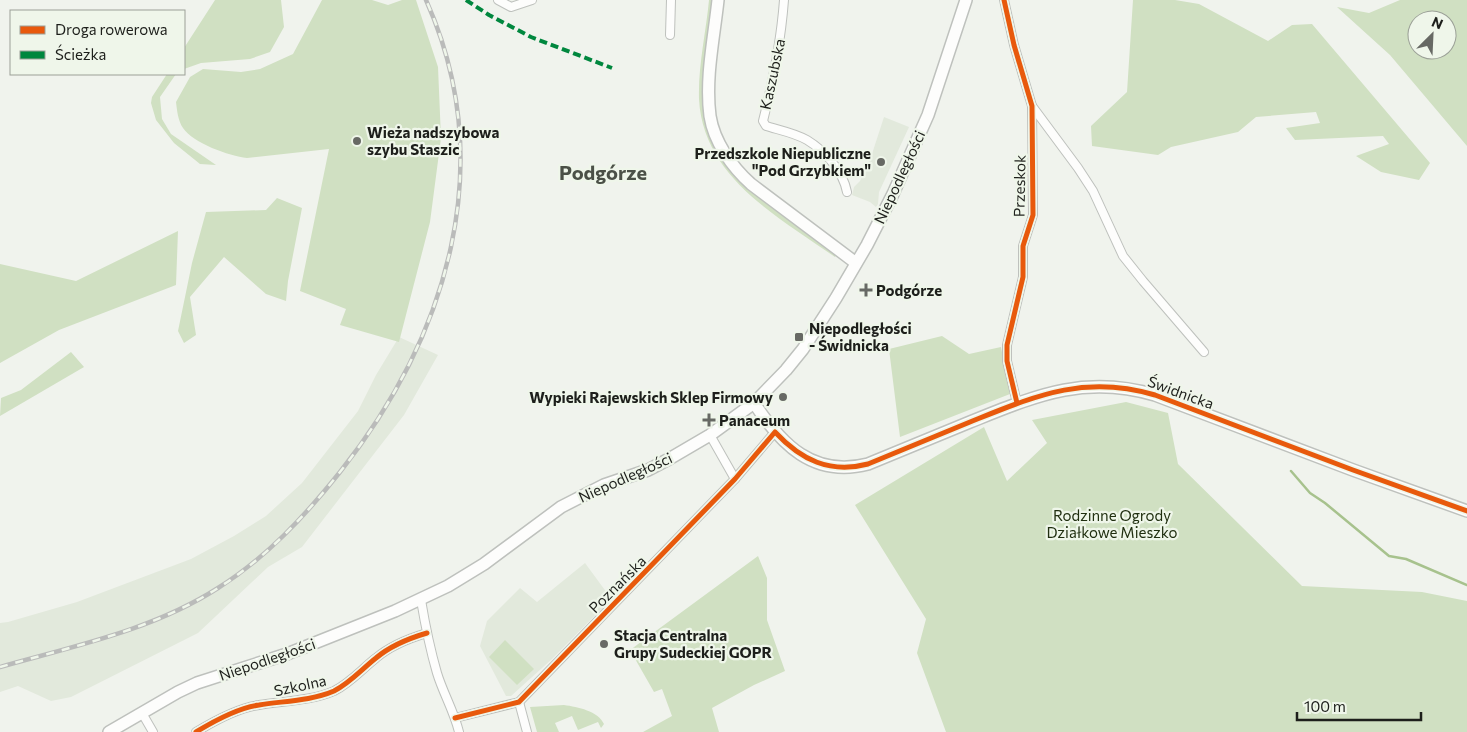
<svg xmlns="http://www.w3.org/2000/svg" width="1467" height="732" viewBox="0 0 1467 732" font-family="Commissioner,sans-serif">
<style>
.built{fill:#e2e9dc}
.green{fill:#d0e0c2;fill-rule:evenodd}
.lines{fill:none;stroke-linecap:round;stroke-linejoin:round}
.stream{stroke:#a7c28d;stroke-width:2.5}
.street-casing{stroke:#bec1bd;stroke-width:10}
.secondary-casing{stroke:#bec1bd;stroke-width:14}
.street{stroke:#fdfdfc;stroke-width:8}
.secondary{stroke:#fdfdfc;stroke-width:11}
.rail-casing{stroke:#babbba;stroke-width:4.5}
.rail{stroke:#eff6ea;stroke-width:2.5;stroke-dasharray:8;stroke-linecap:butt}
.quiet{stroke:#00873e;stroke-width:4;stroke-dasharray:8 4;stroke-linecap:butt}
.cycleway-casing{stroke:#eff6ea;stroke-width:8}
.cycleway{stroke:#e8590c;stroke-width:5}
.poi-dot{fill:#676964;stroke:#eff6ea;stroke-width:2}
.labels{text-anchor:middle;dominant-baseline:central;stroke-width:4.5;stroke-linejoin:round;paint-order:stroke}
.street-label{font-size:15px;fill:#1d1f1b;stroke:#eff6ea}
.poi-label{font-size:15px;font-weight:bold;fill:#1d1f1b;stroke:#eff6ea;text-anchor:start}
.park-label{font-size:15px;fill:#202f10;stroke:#eff6ea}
.district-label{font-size:20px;font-weight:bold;fill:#4b5047;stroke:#eff6ea}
</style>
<rect width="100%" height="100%" fill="#f0f3ed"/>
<g class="built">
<path d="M884,117L909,127L879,192L878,204L876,207L870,202L852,195L854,187L860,181L871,157Z"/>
<path d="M399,337L438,355L404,415L302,547L268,567L198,633L71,697L51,701L18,686L0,692V623L8,622L77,602L191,559L234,536L266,516L302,483L358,411L376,375Z"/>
<path d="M585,563L610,597L608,602L552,659L511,696H506L480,646L487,621L520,588L537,602Z"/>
</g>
<g class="green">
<path d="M215,0H281L284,27L270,52L250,59L201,63L184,69V48Z"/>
<path d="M322,0H372L388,5L402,0H416L438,67L441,138L430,222L399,342L340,325L346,309L300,291L329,149L247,158C229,156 193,143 183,128C178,121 177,110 176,102L190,77L203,69L241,72L260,69L293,54Z"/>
<path d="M709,0H713L704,73L703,102L729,169L738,180L761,199L837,254L835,257C778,217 703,177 699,99C698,66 706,32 709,0Z"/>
<path d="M1133,0H1175L1199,4L1268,41L1292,25L1312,24L1430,163L1419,180L1381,172L1356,156L1389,144L1383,136L1295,140L1286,128L1320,123L1316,112L1256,117L1238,132L1171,147L1158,155L1092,146L1091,126L1127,92Z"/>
<path d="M1400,0H1467V146L1390,55L1337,7L1369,13ZM1417,20H1447V50H1417Z"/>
<path d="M167,74H176L160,97L162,119L171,134L216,165L200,164L174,143L156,120L151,103L152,97Z"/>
<path d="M277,198L302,208L288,281L286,301L266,294L224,257L190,297L196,335L184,343L178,331L192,263L206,212L266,210Z"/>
<path d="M178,231L176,285L59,330L0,363V264L76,281Z"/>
<path d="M942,336L969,354L1001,347L1010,394L900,437L889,349Z"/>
<path d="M71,352L84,367L0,416L1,398L21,390Z"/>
<path d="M1126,402L1168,413L1178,464L1302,586L1422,592L1467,601V732H946L917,653L926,619L855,505L984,427L1007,481L1047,443L1032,420Z"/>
<path d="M758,556L767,578V620L785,671L754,685L712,708L719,732H643L672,716L662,689L654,692L630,650Z"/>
<path d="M505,640L534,669L517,685L489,657Z"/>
<path d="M564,705C578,707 598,711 604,724L601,728L598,722L578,730L572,716L555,723L559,732H537L530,707Z"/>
</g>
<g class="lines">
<path class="stream" d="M1291,471L1310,493L1325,503L1389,556L1406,559L1467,585"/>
<g class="street-casing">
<g id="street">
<path d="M498,0L511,7L532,0"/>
<path d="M784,0C781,41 773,81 763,121L766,126C779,130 795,133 807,140C825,151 843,171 847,192"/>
<path d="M1004,0L1014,45L1032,106L1033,215L1023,246V277L1007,345V361L1017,403"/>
<path d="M670,35L671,0"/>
<path d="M1032,106L1078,168L1093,191L1123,256L1143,281L1204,352"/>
<path d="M710,435L735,479"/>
<path d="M421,600C425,624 430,649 437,673C443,693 454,711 459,732"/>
<path d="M519,702L527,732"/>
<path d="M142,713L153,732"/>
<path d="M455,718L519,702L735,479L775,432"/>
<path d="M196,732C214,721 237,708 259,705C283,701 311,701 334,691C350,683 362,669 376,658C389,647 410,638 427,633"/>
</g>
</g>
<g class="secondary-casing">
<g id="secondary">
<path d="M718,0C714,38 705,78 710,116C714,142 732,167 751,184L856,263"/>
<path d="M754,403C781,444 813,478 868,464C902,450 936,436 970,422C1035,396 1084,374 1155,395L1353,470L1467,511"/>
<path d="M109,732L178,692L197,683L287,654L395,611L448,586L484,564L561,507L604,485L648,470L669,459L710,435L754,403L786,370L803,349L836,298L867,245L893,194L928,115L966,0"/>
</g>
</g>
<use href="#street" class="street"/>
<use href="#secondary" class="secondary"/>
<g class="rail-casing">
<path id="rail" d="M0,667C74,646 153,630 218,588C266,558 305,516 340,472C447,337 500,165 426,0"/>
</g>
<use href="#rail" class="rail"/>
<path class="quiet" d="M466,0L489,15L531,37L612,68"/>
<g class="cycleway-casing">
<g id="cycleway">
<path d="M1004,0L1014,45L1032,106L1033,215L1023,246V277L1007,345V361L1017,403"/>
<path d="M455,718L519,702L735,479L775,432C801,460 830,474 868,464C902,450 936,436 970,422C1035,396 1084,374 1155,395L1353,470L1467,511"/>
<path d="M196,732C214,721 237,708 259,705C283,701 311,701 334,691C350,683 362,669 376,658C389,647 410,638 427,633"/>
</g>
</g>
<use href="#cycleway" class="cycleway"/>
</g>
<g class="poi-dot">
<circle cx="357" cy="141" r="5"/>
<circle cx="881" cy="162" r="5"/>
<path d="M863.5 282.5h5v5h5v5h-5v5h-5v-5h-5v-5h5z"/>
<rect x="794" y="332" width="10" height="10" rx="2.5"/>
<circle cx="783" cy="397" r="5"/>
<path d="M706.5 412.5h5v5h5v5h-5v5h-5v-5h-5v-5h5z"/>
<circle cx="604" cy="644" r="5"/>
</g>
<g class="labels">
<g class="street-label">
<text transform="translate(772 74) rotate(-78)">Kaszubska</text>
<text transform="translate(899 177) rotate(-65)">Niepodległości</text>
<text transform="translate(1019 186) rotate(-89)">Przeskok</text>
<text transform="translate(1181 392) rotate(20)">Świdnicka</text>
<text transform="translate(625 477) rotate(-24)">Niepodległości</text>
<text transform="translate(617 584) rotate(-45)">Poznańska</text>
<text transform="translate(267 659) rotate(-19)">Niepodległości</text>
<text transform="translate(300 685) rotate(-12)">Szkolna</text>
</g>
<g class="poi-label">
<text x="367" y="132">Wieża nadszybowa<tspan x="367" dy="17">szybu Staszic</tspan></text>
<text x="871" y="153" text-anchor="end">Przedszkole Niepubliczne<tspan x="871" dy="17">"Pod Grzybkiem"</tspan></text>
<text x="876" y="290">Podgórze</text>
<text x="809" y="328">Niepodległości<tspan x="809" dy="17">- Świdnicka</tspan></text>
<text x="773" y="397" text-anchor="end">Wypieki Rajewskich Sklep Firmowy</text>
<text x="719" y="420">Panaceum</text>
<text x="614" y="635">Stacja Centralna<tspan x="614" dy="17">Grupy Sudeckiej GOPR</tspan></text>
</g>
<g class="park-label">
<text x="1112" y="515">Rodzinne Ogrody<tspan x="1112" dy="17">Działkowe Mieszko</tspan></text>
</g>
<g class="district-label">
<text x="603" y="172">Podgórze</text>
</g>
</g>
<rect x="10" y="10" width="175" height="65" fill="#eff6ea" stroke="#9ba097"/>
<rect x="20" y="26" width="25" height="8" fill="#e8590c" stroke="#9ba097"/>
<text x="55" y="35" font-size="15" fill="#1d1f1b">Droga rowerowa</text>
<rect x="20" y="51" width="25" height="8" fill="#00873e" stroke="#9ba097"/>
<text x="55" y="60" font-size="15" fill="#1d1f1b">Ścieżka</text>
<g transform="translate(1432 35) rotate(24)"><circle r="24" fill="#eff6ea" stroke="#9ba097"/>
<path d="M0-4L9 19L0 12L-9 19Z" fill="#676964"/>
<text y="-8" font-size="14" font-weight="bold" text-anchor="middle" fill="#1d1f1b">N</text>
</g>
<path d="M1297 712v8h124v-8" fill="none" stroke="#1d1f1b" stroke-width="2.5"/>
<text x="1304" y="712" font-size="15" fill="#1d1f1b" stroke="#eff6ea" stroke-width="4" paint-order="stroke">100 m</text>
</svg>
